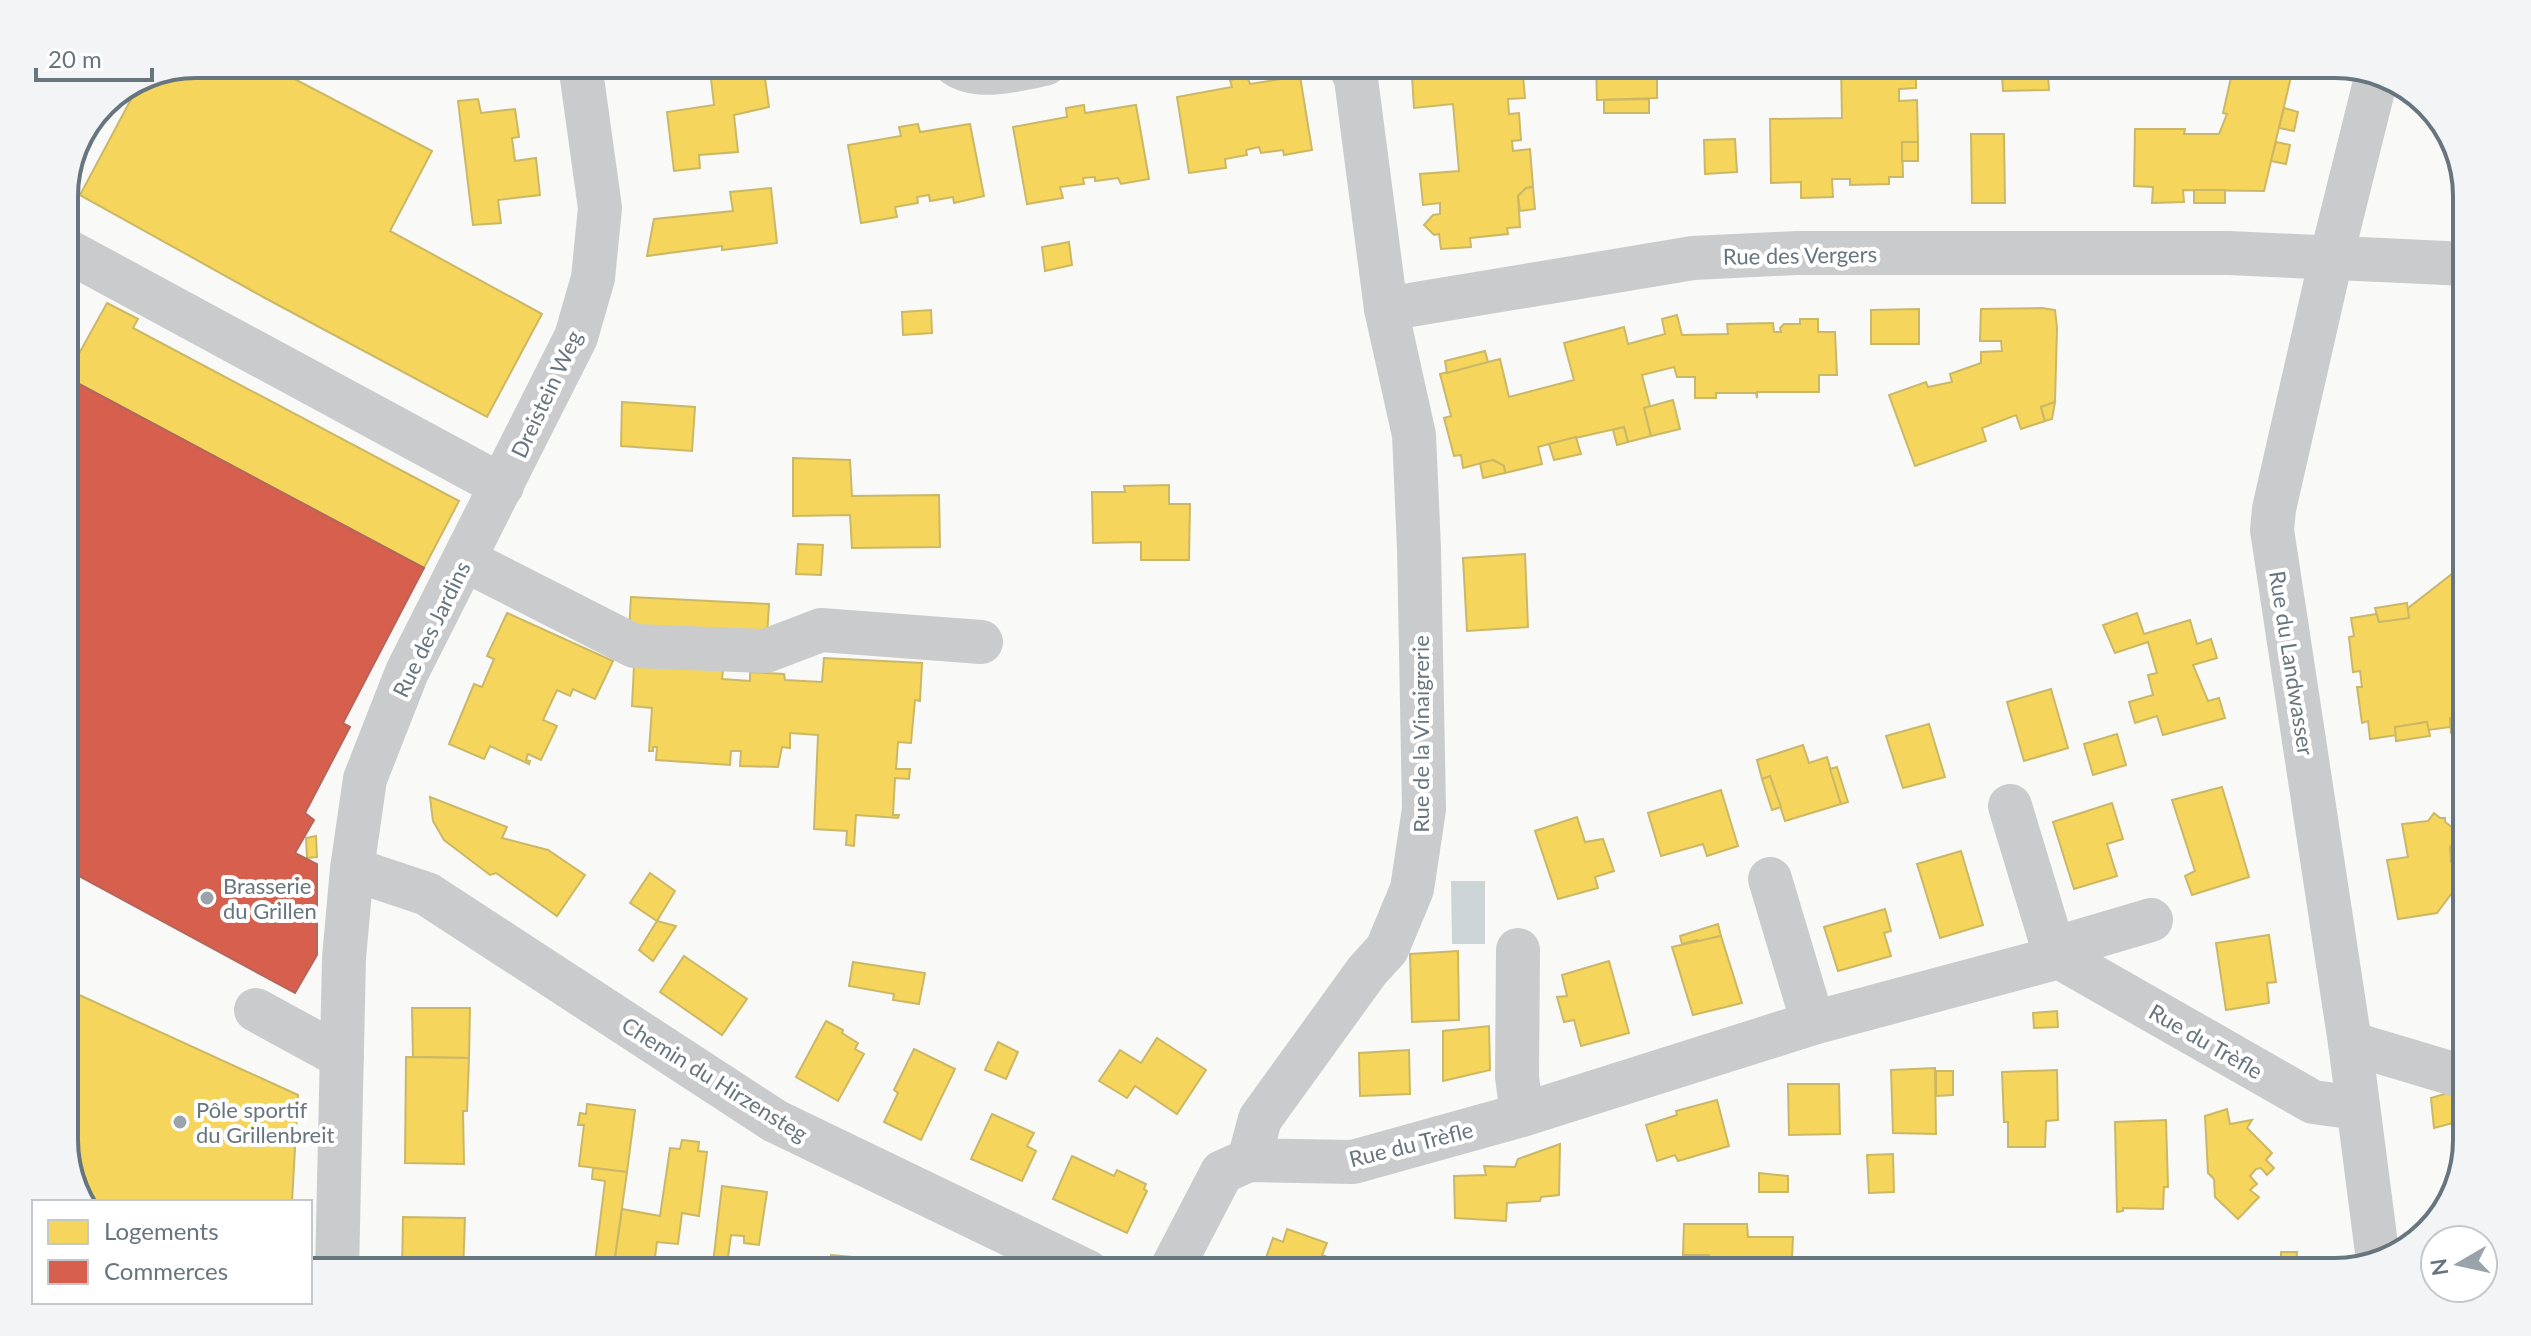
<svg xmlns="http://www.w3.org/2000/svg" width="2531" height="1336" viewBox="0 0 2531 1336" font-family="Lato,sans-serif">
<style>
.water{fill:#cdd4d6}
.homes{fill:#f6d55c;stroke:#cbb866;stroke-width:2}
.shops{fill:#d6604d;stroke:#b5665c;stroke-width:2}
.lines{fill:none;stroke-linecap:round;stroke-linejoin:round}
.minor{stroke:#cacbcc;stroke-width:44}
.poi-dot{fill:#9aa3a9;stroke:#fff;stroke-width:3}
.labels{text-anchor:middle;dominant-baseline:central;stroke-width:8;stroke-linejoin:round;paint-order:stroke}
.street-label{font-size:22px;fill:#67757f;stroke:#fff}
.poi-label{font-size:22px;fill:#67757f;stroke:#fff;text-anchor:start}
.rim{fill:none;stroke:#67757f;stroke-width:4}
</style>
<rect width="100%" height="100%" fill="#f9f9f8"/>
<path class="water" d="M1451,881H1485V944H1452Z"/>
<g class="homes">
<path d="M196,64H266L432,151L390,231L542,314L487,417L265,298L80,195L137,88Z"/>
<path d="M754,64H763L769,107L734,115L738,152L699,155L700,168L674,171L667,112L714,105L710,70Z"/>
<path d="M1419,64H1507L1508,68L1516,77L1523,76L1525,98L1508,99L1509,114L1519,113L1521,140L1512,141L1513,151L1530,149L1533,187L1526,188L1518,196L1520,227L1507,228L1508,234L1470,238L1471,247L1441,249L1439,234L1434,235L1424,225L1433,215L1440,214V203L1423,205L1420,174L1459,171L1453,104L1414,108L1412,76L1429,74L1428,64Z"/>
<path d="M1596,64H1670H1657V98L1597,100Z"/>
<path d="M1686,64H1722L1723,74H1686Z"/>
<path d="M1841,64H1916V88L1899,89V101L1917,100L1918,142H1902L1903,177H1889V184L1850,185V179H1832L1833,197L1801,198V182L1771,183L1770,119L1842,118Z"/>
<path d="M1996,64H2057L2058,75L1996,76Z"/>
<path d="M2234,64H2294L2264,191L2183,190L2184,202L2152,203L2153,187L2134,186L2135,129H2185L2184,134H2219L2227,114L2223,113Z"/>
<path d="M2048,75L2049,90L2003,91L2002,76Z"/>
<path d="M1300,76L1312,150L1284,155L1283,150L1261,153L1259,147L1246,150L1247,155L1225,159L1226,168L1189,173L1177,97L1232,87L1230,80L1247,77L1250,84Z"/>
<path d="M478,99L481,113L515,109L519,137L512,138L515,161L536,158L540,195L498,200L501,223L473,225L458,101Z"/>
<path d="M1649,99V113H1604V100Z"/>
<path d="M1084,105L1085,113L1136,105L1149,179L1121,184L1118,178L1095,181V177L1083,178L1084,184L1060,187L1063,198L1027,204L1013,127L1067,117L1066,108Z"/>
<path d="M2284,108L2298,112L2294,131L2279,128Z"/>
<path d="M918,124L920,132L970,124L984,196L954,203L953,197L930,201L929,195L917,197L918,203L895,207L897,217L861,223L848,145L901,136L899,127Z"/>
<path d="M1971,134H2004L2005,203H1972Z"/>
<path d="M1735,139L1737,172L1705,174L1704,140Z"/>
<rect x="1902" y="142" width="16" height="19"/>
<path d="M2276,142L2290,145L2286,164L2271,161Z"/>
<path d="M1533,187L1535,209L1520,211L1518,196L1526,188Z"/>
<path d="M771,188L777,243L722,250V246L647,256L654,219L733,211L730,192Z"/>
<rect x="2194" y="190" width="31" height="13"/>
<path d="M1069,242L1072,265L1045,271L1042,247Z"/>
<path d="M107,303L138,319L133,328L459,501L424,568L66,377Z"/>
<path d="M2042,308L2055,310L2057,328L2055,402L2041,407L2045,421L2021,429L2016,415L1982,428L1986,441L1915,466L1889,395L1926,382L1928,387L1952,382L1950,374L1981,363V352L2002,351L2001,341H1980L1981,309Z"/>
<path d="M1919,309V344H1871V310Z"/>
<path d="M931,310L932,333L903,335L902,312Z"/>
<path d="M1677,315L1682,335L1728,334L1727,324L1773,323L1774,332H1781L1780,328L1784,324H1800V319H1818V332H1835L1837,375H1819V392H1757V398L1756,393H1716V398H1695V377H1677L1674,367L1642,375L1650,406L1644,408L1651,436L1628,442L1624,427L1549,444L1538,447L1542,464L1505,473L1504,466L1493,460L1463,468L1461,455L1454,456L1444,418L1451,416L1440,374L1500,359L1509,397L1574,380L1564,343L1624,327L1628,344L1665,334L1662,319Z"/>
<path d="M1485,351L1488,362L1447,373L1445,361Z"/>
<path d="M1673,400L1680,429L1651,436L1644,408Z"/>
<path d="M622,402L695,407L692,451L621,446Z"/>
<path d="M2055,402L2052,419L2045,421L2041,407Z"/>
<path d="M1624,427L1628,442L1617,445L1613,430Z"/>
<path d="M1576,437L1581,454L1554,460L1549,444Z"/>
<path d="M793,458L850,460L852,496L939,495L940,547L852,548L850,515L793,516Z"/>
<path d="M1493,460L1504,466L1505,473L1483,478L1480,463Z"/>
<path d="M1169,485V504H1190L1189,560H1141V542L1093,543L1092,492H1125L1124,486Z"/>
<path d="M798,544L823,545L821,575L796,574Z"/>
<path d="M1525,554L1528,627L1467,631L1463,558Z"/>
<path d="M2457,570L2467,582V632L2460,638L2458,644L2467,715L2450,718L2451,727L2428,730L2427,722L2395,727L2397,735L2370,739L2368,721L2362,723L2357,687H2362L2360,671L2353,672L2349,637L2354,636L2351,618L2377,614L2379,622L2409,618L2407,609Z"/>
<path d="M631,597L769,604L767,637L629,630Z"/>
<path d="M2407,603L2409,618L2379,622L2375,608Z"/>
<path d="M507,613L613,661L595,699L573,689L570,696L557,690L543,720L557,726L541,760L528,754L526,760L530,761L529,764L490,746L484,759L449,744L474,684L482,687L494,659L487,656Z"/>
<path d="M2137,613L2144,634L2190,620L2197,644L2211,639L2217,658L2193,665L2208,701L2219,698L2225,718L2163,735L2157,716L2135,723L2129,702L2153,695L2148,675L2157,673L2148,642L2115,653L2103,625Z"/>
<path d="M824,658L922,663L920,701L915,700L911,743L898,742L896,769H910L909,779L895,778L893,815H899L898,818L856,815L854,846L846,845L847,831L814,829L818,735L790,733V748L782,747L778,767L740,766L741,751H731L730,765L656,760L657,747H653V751H649L652,708L632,706L634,666L723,670L722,679L750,681V672L784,674L785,680L822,682Z"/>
<path d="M2051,689L2068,748L2024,761L2007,702Z"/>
<path d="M2467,715V731L2451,733L2450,718Z"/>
<path d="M2427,722L2430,736L2396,741L2395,727Z"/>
<path d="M1929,724L1945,777L1903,788L1886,736Z"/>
<path d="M2117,734L2126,765L2093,775L2084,744Z"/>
<path d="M1803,745L1809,763L1827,757L1841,804L1785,821L1770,776L1762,779L1757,760Z"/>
<path d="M1837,767L1848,802L1841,804L1830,769Z"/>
<path d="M1770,776L1781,807L1772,810L1762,779Z"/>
<path d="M2222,787L2249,877L2192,895L2185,876L2195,871L2172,800Z"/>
<path d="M1721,790L1738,846L1707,856L1703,844L1661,856L1648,813Z"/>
<path d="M430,797L507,827L502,838L548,850L585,875L557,916L496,873L490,875L444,840L433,821Z"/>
<path d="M2112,803L2123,839L2107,844L2117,876L2074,889L2053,822Z"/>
<path d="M2434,813L2440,818H2445V822L2460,833L2450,847L2451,862L2467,873L2455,887L2456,892L2452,893L2437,913L2398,919L2387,860L2408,857L2402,824L2428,821Z"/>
<path d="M1577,817L1585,842L1603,839L1614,871L1595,877L1598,888L1558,899L1535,831Z"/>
<path d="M316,836L317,857L307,858L306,838Z"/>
<path d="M1961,851L1983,925L1940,938L1917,864Z"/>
<path d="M650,873L675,891L657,921L630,903Z"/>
<path d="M1885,909L1891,931L1884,933L1891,956L1838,971L1824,927Z"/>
<path d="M657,921L676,926L653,961L639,950Z"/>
<path d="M1718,924L1721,936L1697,943V940L1682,944L1680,936Z"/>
<path d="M2269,935L2276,982L2267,983L2269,1003L2226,1010L2216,943Z"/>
<path d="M1721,936L1742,1003L1693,1015L1672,947Z"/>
<path d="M1458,951L1459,1020L1412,1022L1410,954Z"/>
<path d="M684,956L747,999L722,1035L660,992Z"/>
<path d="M1609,961L1629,1033L1581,1046L1574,1020L1564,1022L1557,997L1567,996L1562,975Z"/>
<path d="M853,962L925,973L919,1004L893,1000L894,994L849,986Z"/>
<path d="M64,988L298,1095L292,1202H82L64,1149Z"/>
<path d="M412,1008H470L469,1058L413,1057Z"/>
<path d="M2057,1011L2058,1027L2034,1028L2033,1013Z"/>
<path d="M826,1021L843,1030L842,1033L858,1043L855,1049L864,1054L838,1101L796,1077Z"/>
<path d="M1489,1026L1490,1070L1443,1081V1031Z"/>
<path d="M1157,1038L1206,1070L1177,1114L1135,1086L1127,1098L1099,1081L1120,1050L1141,1063Z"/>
<path d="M998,1042L1018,1052L1006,1079L985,1070Z"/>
<path d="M914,1049L955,1069L921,1140L884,1122L898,1093L894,1090Z"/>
<path d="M1409,1050L1410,1094L1360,1096L1359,1053Z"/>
<path d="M406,1057L469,1058L467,1111H463L464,1164L405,1163Z"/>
<path d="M1935,1068L1936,1134L1893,1133L1891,1070Z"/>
<path d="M2057,1070L2058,1120L2046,1121L2045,1147H2008V1122H2004L2002,1072Z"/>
<path d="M1936,1071H1953V1095L1936,1096Z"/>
<path d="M1788,1084H1839L1840,1134L1789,1135Z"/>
<path d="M2458,1090L2461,1102L2467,1099V1139L2456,1133L2453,1123L2434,1128L2431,1098Z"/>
<path d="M1717,1100L1729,1146L1678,1161L1675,1155L1657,1161L1646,1125L1677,1115L1676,1111Z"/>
<path d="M587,1104L635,1110L627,1172L579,1166L584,1125H578L580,1113L586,1114Z"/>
<path d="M2227,1109L2230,1124L2252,1120L2247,1128L2272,1153L2266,1160L2274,1168L2267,1175L2261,1168L2256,1169L2250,1176L2257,1184L2250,1190L2259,1197L2238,1219L2215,1197L2214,1179L2208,1173L2205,1116Z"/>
<path d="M992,1114L1034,1133L1027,1146L1036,1151L1022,1181L971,1159Z"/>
<path d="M2166,1120L2168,1187H2164L2163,1209L2123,1208V1211L2117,1212L2115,1122Z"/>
<path d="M682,1140L699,1142L698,1151L707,1152L699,1216L682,1213L678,1244L657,1242L655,1257L614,1264L622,1209L660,1216L670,1148L680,1149Z"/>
<path d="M1560,1144L1559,1195L1541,1197L1540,1201L1507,1203L1506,1221L1455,1218L1454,1176L1486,1175L1484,1166L1515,1167L1518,1159Z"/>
<path d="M1893,1154L1894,1192L1869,1193L1867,1155Z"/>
<path d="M1072,1156L1114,1176L1117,1170L1146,1184L1144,1189L1147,1191L1127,1233L1053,1199Z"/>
<path d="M593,1168L627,1172L614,1264L595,1262L605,1181L592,1179Z"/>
<path d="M1759,1173L1788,1176V1192H1759Z"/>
<path d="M722,1186L767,1192L759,1245L744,1243V1236L731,1235L726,1272H712Z"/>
<path d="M403,1217L465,1218L463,1272H402Z"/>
<path d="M1684,1224H1747L1748,1237H1793L1792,1259H1797L1796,1272H1709V1255H1683Z"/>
<path d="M1287,1229L1327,1243L1322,1255L1349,1265L1347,1272H1261L1273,1238L1283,1242Z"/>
<path d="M2281,1252H2297L2296,1263H2281Z"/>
<path d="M831,1255L863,1258L862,1272H799V1270H808V1257L831,1259Z"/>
<path d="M1635,1257H1653V1270L1635,1271Z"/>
<path d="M1889,1259H1902L1903,1272H1889Z"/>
<path d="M2079,1261L2078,1272H2061V1262Z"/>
</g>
<path class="shops" d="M66,377L424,568L343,723L350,727L305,813L314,820L295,853L317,864V955L295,993L64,868Z"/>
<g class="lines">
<g class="minor">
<path d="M955,64C978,81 1019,69 1045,64"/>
<path d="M1349,64L1356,79L1386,309L1693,258L1797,253H2229L2467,264"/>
<path d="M2377,74L2331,259L2274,509L2272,530L2350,1043L2378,1260"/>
<path d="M64,249L502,486"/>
<path d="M465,560L634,646L766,651L821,630L981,642"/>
<path d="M2010,806L2050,938L2059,957L2073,943L2151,920"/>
<path d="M352,869L427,894L775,1121L1088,1272"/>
<path d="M1770,879L1813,1023"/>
<path d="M1518,950L1517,1077L1522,1115"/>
<path d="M256,1010L342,1057"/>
<path d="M2350,1043L2467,1078"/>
<path d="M1249,1160L1260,1119L1367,971L1387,949L1412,889L1424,809L1419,548L1414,435L1386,309"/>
<path d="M337,1272L344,958L352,869L365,779L407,672L576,337L593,278L600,208L580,64"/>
<path d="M1170,1272L1222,1172L1249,1160L1353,1162L1522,1115L1813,1023L2059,957L2313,1102L2357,1108"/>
</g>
</g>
<g class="poi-dot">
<circle cx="207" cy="898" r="8"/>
<circle cx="180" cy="1122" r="8"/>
</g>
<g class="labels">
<g class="street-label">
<text transform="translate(1800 255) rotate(-1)">Rue des Vergers</text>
<text transform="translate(546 394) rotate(-65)">Dreistein Weg</text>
<text transform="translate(431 629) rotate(-64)">Rue des Jardins</text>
<text transform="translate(2292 663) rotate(81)">Rue du Landwasser</text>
<text transform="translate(1420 734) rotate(-90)">Rue de la Vinaigrerie</text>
<text transform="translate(2206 1041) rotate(30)">Rue du Trèfle</text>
<text transform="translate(715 1079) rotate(32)">Chemin du Hirzensteg</text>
<text transform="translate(1411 1144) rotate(-14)">Rue du Trèfle</text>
</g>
<g class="poi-label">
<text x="223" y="885">Brasserie<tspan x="223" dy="25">du Grillen</tspan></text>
<text x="196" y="1109">Pôle sportif<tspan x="196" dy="25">du Grillenbreit</tspan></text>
</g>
</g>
<path d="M0 0H2531V1336H0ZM196 78H2335A118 118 0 0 1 2453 196V1140A118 118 0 0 1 2335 1258H196A118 118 0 0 1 78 1140V196A118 118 0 0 1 196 78Z" fill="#f3f4f5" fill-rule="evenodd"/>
<path class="rim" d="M196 78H2335A118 118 0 0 1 2453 196V1140A118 118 0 0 1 2335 1258H196A118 118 0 0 1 78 1140V196A118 118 0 0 1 196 78Z"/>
<rect x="32" y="1200" width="280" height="104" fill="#ffffff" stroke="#c2c8cc" stroke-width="2"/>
<rect x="48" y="1220" width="40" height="24" fill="#f6d55c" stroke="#c2c8cc" stroke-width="2"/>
<text x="104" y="1240" font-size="24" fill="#67757f">Logements</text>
<rect x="48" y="1260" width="40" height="24" fill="#d6604d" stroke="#c2c8cc" stroke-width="2"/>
<text x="104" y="1280" font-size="24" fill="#67757f">Commerces</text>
<g transform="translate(2459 1264) rotate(261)"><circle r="38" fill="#ffffff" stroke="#c2c8cc" stroke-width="2"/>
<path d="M0-6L14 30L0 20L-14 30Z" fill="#9aa3a9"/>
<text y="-12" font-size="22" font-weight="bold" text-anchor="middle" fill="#67757f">N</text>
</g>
<path d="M36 68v12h116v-12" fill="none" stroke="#67757f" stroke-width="4"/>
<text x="48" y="68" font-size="24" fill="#67757f" stroke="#ffffff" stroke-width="6" paint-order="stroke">20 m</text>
</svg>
